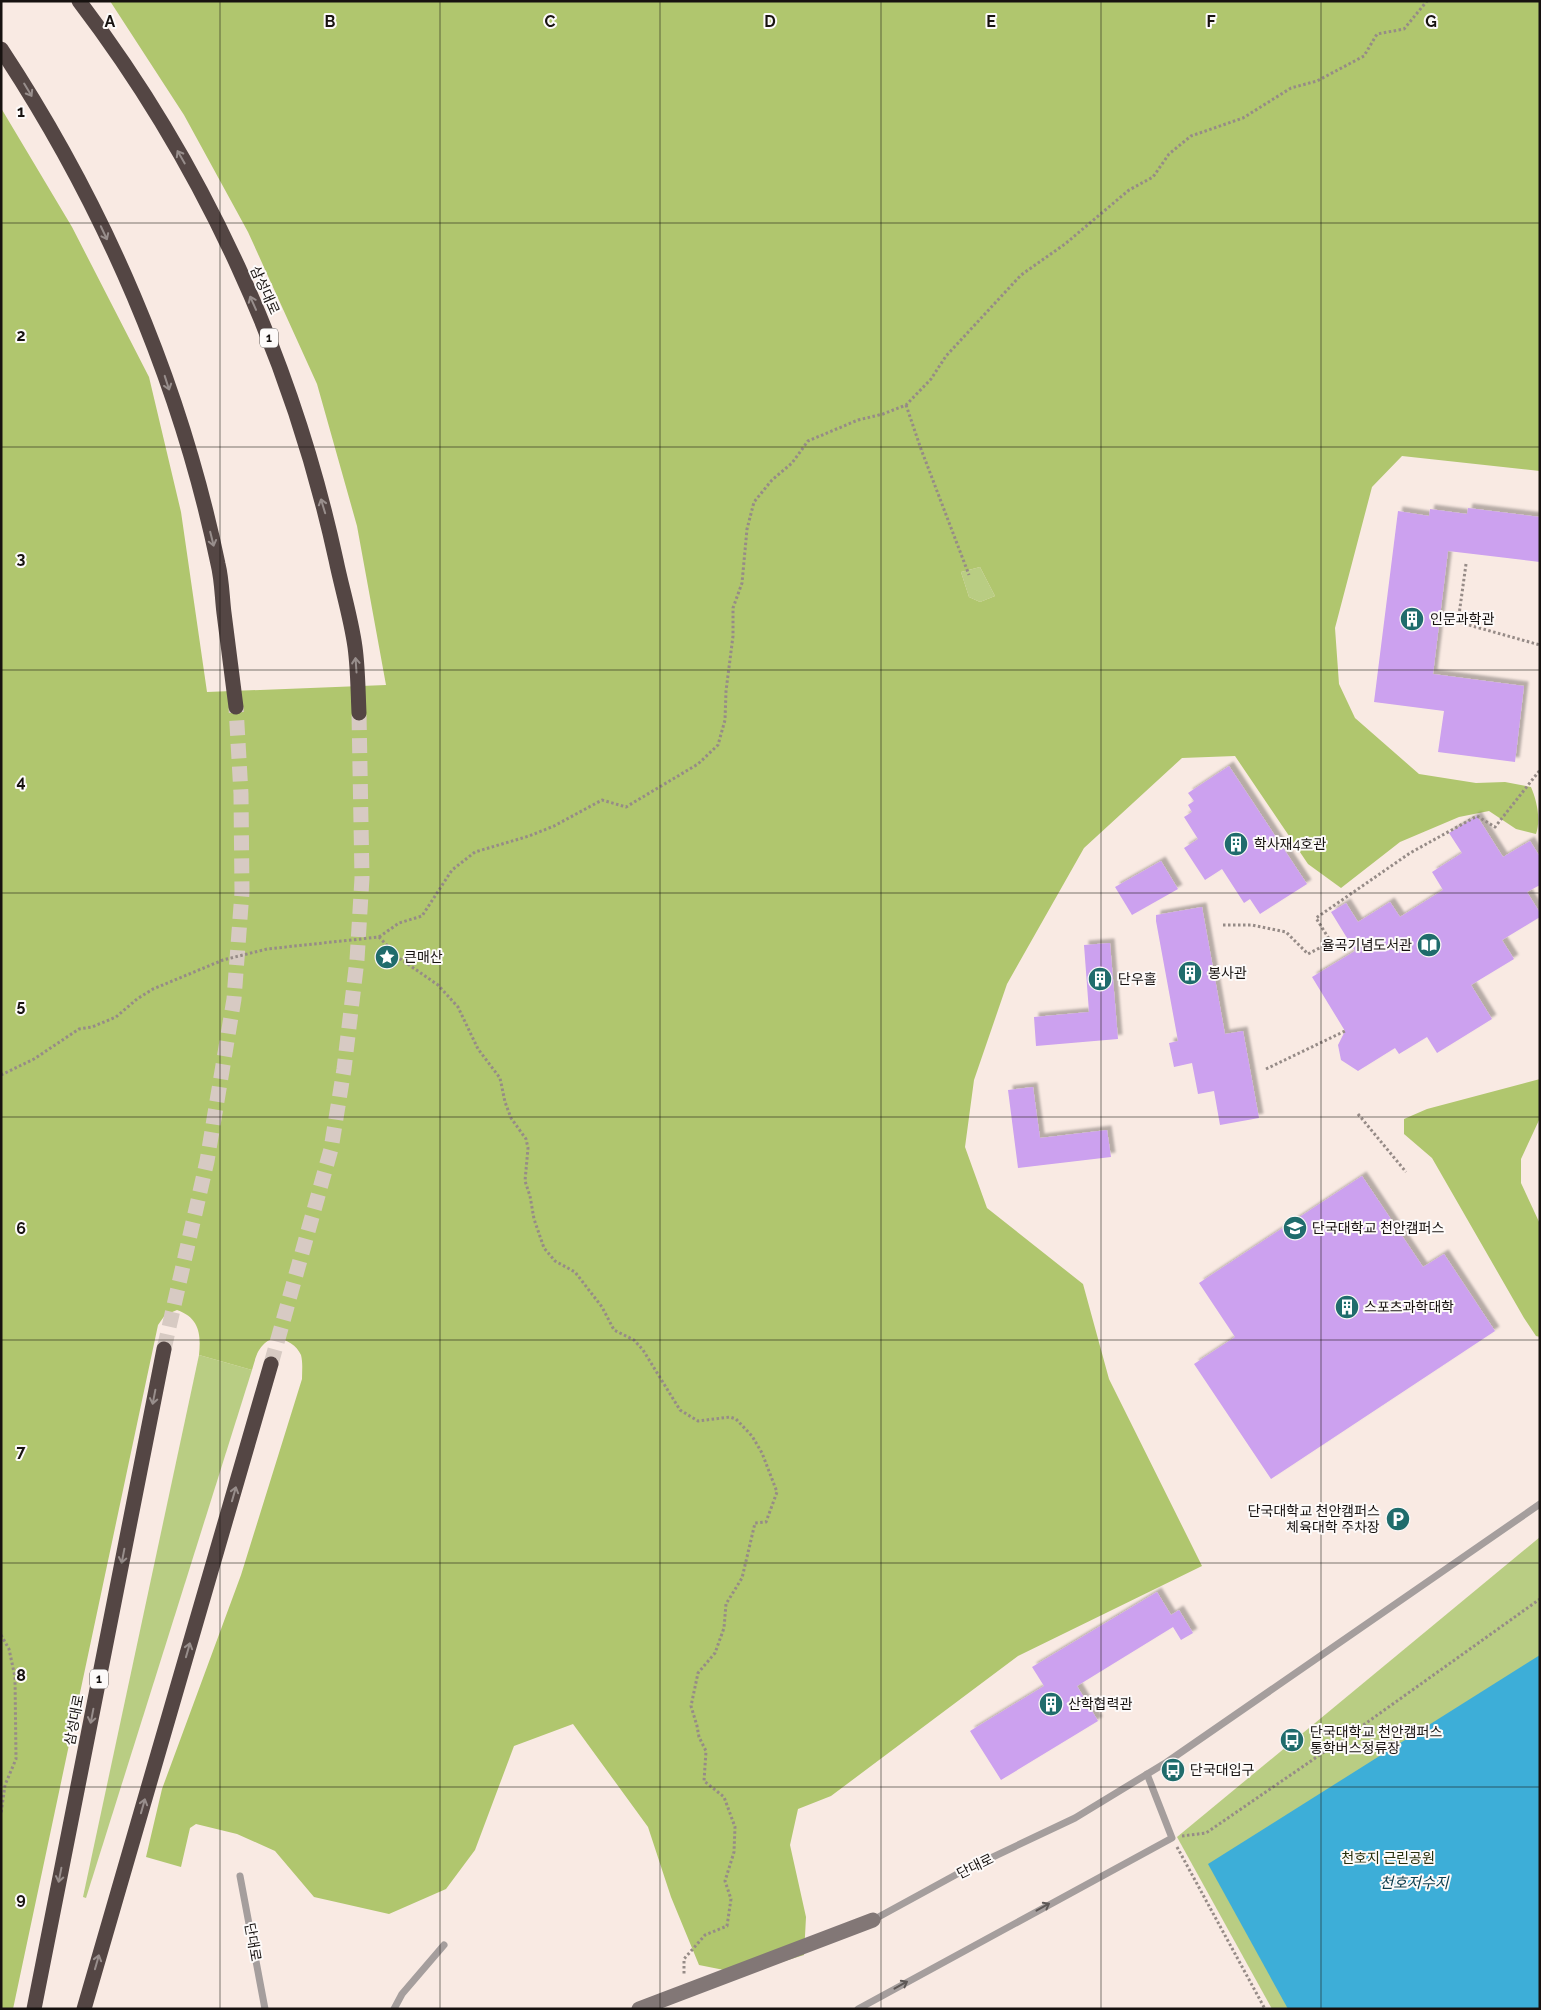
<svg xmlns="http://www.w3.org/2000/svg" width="1541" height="2010" viewBox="0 0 1541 2010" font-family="Raleway,'Noto Sans KR',sans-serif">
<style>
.green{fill:#b9cd83}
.forest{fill:#b0c66e;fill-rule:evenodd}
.water{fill:#3daed8}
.building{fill:#cca1ef;filter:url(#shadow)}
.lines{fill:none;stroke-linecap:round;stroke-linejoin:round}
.highway-tunnel{stroke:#d7cac3;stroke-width:15;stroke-dasharray:15 8;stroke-linecap:butt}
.path{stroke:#968b87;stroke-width:3;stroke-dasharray:2.5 2.5;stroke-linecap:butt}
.lane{stroke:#a59e9d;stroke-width:7}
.secondary{stroke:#827776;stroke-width:15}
.highway{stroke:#544644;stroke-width:15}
.oneway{stroke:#988e8c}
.oneway2{stroke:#5e5856}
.grid{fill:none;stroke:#171210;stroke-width:1;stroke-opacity:0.55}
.labels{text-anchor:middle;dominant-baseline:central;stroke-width:4;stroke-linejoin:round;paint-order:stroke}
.shield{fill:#fdfaf9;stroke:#5c5856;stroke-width:1}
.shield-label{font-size:12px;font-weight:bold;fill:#171210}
.street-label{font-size:14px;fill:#171210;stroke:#fdfaf9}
.poi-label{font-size:14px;fill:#171210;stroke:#fdfaf9;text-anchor:start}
.park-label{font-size:14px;fill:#272f0a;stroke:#fdfaf9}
.water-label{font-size:15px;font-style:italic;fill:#083b4c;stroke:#fdfaf9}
.grid-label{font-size:16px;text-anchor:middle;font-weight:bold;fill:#171210;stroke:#fdfaf9;stroke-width:4;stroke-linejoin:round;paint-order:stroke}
</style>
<defs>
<filter id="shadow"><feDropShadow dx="4.5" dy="-4.5" stdDeviation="1" flood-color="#0004"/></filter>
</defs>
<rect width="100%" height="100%" fill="#f9eae3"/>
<g class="green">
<path d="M980,567L995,596L980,602L969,597L961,572Z"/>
<path d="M199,1355L252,1370L86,1898L83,1897Z"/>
<path d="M1540,1537V2009H1272L1177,1837Z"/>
</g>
<g class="forest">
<path d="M110,1H1540V471L1402,456L1372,487L1335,628L1339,684L1355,718L1419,774L1476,783L1505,782L1531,787C1537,801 1541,820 1536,834L1516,829L1489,811L1459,817L1400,842L1341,888L1308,864L1235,756L1182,758L1084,848L1007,984L974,1080L965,1147L987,1208L1083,1284L1109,1379L1202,1566L1018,1656L831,1796L798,1809L790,1845L806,1917L804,1955L744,1974L699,1965L671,1897L648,1827L573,1724L514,1746L475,1850L446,1889L389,1914L314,1897L275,1851L237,1834L196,1824L190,1828L181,1867L146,1857L162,1789L241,1575L302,1379C302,1371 303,1363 301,1355C295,1341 274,1332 263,1345C256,1352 255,1361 252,1370L199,1355C201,1335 200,1318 177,1310L165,1315L158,1325L13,2009H1V108L72,227L149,377L181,512L207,692L386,685L357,526L317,384L248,232L184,115ZM980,567L995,596L980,602L969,597L961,572Z"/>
<path d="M1540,1079V1118L1521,1159V1183L1540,1224V1337L1536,1336L1524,1318L1432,1158L1404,1134V1119L1427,1109Z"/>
</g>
<path class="water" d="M1540,1655V2009H1288L1208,1864Z"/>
<g class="building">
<path d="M1468,508L1540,517V562L1448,551L1433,674L1524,686L1515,762L1438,752L1444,711L1374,702L1398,511L1429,516L1430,509L1467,514Z"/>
<path d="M1229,766L1307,884L1260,914L1250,899L1244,903L1222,869L1205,880L1184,848L1198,839L1184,817L1192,812L1188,805L1194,801L1188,793Z"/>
<path d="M1477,816L1503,857L1530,841L1540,857V885L1527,892L1540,913V917L1502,940L1514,959L1471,985L1492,1019L1437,1053L1427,1037L1399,1054L1395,1048L1358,1071L1341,1060L1338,1045L1345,1031L1312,977L1355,951L1331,912L1346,903L1358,922L1390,902L1400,917L1443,890L1432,872L1462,853L1449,833Z"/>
<path d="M1161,861L1178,889L1132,915L1115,887Z"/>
<path d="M1202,907L1225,1034L1243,1031L1259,1118L1220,1125L1214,1091L1198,1094L1192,1063L1174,1067L1169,1043L1178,1041L1156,921V915Z"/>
<path d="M1110,943L1118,1039L1036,1046L1034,1017L1089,1012L1084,945Z"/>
<path d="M1033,1087L1040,1138L1107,1130L1111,1157L1018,1168L1008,1090Z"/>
<path d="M1362,1176L1423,1267L1444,1254L1495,1331L1271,1479L1194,1364L1235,1337L1199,1283Z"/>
<path d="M1157,1592L1171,1615L1179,1610L1193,1633L1181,1640L1173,1627L1077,1686L1098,1721L1001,1780L970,1731L1044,1686L1032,1667Z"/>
</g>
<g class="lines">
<g class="highway-tunnel">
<path d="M164,1349L207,1161L234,999L242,892L241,794L236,707"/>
<path d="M271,1364L331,1149L344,1069L357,960L362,878L359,713"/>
</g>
<g class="path">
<path d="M906,405L921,449L969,575"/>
<path d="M1466,564L1458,622L1540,645"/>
<path d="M1223,925H1252L1286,932L1308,954L1331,942L1316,918L1410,853L1477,816L1495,827L1540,770"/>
<path d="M379,937L399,923L422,916L452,870L475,852L529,836L554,826L602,800L626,807L698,764L718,745L725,720L726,691L733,636V608L742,583L747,529L754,502L772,480L792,463L808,441L858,420L883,414L906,405L931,379L946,356L1021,275L1065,244L1129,190L1153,177L1169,154L1191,136L1243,118L1291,88L1317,81L1364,56L1377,34L1404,29L1427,1"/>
<path d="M1266,1069L1345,1031"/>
<path d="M1,1075L34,1059L79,1029L92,1027L116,1017L137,999L153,989L223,960L267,949L379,937L399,958L438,985L458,1007L478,1049L500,1078L505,1102L511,1118L526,1139L528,1148L525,1181L530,1196L534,1219L544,1248L555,1261L575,1272L602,1307L614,1330L634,1340L643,1350L680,1410L698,1421L730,1417L736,1419L752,1436L762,1453L777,1492L766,1522L755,1523L742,1578L726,1604L724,1628L715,1653L698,1673L691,1706L697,1726L699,1737L706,1751L704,1781L724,1797L735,1827L734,1852L725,1881L731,1899L727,1926L705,1935L684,1959V1975"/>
<path d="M1358,1114L1406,1172"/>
<path d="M1,1635L9,1649L15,1677L16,1759L5,1785L1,1814"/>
<path d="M1182,1836L1206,1833L1362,1726L1540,1599"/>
<path d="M1177,1847L1265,2009"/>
</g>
<g class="lane">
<path d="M240,1876L265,2009"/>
<path d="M873,1920L959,1873L1075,1818L1167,1762L1540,1504"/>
<path d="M394,2009L402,1994L444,1945"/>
<path d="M858,2009L1172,1838L1147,1774"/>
</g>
<path class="secondary" d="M639,2009L873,1920"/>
<g class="highway">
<path d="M79,1C204,165 292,358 336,560C342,589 351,618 355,647C358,669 358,692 359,713"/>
<path d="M1,49C104,205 180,381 218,564C222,580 222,597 224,613C228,644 232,675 236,707"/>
<path d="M34,2009L164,1349"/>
<path d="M84,2009L271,1364"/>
</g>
</g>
<defs><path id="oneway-shaft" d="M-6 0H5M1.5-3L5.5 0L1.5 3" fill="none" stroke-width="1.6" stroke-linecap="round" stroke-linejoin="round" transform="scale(1.25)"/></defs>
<g class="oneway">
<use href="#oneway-shaft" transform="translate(28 90) rotate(59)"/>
<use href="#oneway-shaft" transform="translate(181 157) rotate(-120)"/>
<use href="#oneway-shaft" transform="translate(104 233) rotate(65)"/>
<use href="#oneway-shaft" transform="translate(253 303) rotate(-114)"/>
<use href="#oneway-shaft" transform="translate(167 383) rotate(72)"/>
<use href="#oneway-shaft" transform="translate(323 506) rotate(-107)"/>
<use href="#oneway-shaft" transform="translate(212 539) rotate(76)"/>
<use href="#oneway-shaft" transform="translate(356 665) rotate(-94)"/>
<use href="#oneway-shaft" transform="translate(154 1397) rotate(101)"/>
<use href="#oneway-shaft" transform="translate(234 1494) rotate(-74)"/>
<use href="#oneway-shaft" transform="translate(123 1556) rotate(101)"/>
<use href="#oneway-shaft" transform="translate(188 1650) rotate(-74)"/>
<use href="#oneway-shaft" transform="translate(92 1716) rotate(101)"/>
<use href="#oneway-shaft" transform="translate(143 1806) rotate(-74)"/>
<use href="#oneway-shaft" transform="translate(60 1875) rotate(101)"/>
<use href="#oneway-shaft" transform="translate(97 1962) rotate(-74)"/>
</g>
<g class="oneway2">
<use href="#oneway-shaft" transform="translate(1043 1907) rotate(-29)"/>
<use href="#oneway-shaft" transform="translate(901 1985) rotate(-29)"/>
</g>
<path class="grid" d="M220,1V2009M440,1V2009M660,1V2009M881,1V2009M1101,1V2009M1321,1V2009M1,223H1540M1,447H1540M1,670H1540M1,893H1540M1,1117H1540M1,1340H1540M1,1563H1540M1,1787H1540"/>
<defs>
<g id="building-disc" transform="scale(1.25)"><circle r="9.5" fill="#206c6c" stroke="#fdfaf9"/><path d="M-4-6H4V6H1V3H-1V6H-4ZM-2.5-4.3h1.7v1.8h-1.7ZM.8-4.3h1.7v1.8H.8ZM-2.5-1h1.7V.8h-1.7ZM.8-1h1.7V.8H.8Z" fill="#fff"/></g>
<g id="library-disc" transform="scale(1.25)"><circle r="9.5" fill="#206c6c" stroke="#fdfaf9"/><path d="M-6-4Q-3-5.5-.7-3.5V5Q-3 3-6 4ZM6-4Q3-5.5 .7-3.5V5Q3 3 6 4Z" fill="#fff"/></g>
<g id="sight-disc" transform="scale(1.25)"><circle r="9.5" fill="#206c6c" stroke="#fdfaf9"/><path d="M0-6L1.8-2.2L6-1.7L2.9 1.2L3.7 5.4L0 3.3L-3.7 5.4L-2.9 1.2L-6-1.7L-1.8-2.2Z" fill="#fff"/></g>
<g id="university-disc" transform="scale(1.25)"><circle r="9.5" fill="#206c6c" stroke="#fdfaf9"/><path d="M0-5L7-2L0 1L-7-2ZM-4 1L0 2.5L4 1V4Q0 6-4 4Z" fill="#fff"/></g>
<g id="parking-disc" transform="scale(1.25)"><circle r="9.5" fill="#206c6c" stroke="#fdfaf9"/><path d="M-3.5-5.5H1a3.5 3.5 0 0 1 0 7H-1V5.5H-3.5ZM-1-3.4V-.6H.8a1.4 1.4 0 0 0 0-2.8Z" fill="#fff"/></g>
<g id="bus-disc" transform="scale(1.25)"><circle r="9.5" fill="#206c6c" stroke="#fdfaf9"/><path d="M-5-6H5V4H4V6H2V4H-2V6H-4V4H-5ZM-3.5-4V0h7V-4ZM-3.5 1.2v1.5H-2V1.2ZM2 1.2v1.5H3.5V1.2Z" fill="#fff"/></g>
</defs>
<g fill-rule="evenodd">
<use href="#building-disc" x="1412" y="619"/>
<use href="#building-disc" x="1236" y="844"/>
<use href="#library-disc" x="1429" y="945"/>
<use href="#sight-disc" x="387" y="957"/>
<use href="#building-disc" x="1190" y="973"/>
<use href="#building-disc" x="1100" y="979"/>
<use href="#university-disc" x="1295" y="1228"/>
<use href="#building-disc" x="1347" y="1307"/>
<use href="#parking-disc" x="1398" y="1519"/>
<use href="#building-disc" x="1051" y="1704"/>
<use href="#bus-disc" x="1292" y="1740"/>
<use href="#bus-disc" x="1173" y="1770"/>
</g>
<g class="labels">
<g class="shield">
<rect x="260" y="328.5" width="18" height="19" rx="4"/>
<rect x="90" y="1669.5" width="18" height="19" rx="4"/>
</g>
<g class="shield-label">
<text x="269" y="338">1</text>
<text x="99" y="1679">1</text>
</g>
<g class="street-label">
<text transform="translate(265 290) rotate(66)">삼성대로</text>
<text transform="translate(74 1720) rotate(-79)">삼성대로</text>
<text transform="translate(975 1866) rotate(-26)">단대로</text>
<text transform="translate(253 1942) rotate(80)">단대로</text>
</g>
<g class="poi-label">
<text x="1430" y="619">인문과학관</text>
<text x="1254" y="844">학사재4호관</text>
<text x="1412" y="945" text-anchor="end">율곡기념도서관</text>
<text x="404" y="957">큰매산</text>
<text x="1208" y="973">봉사관</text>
<text x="1118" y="979">단우홀</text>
<text x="1312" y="1228">단국대학교 천안캠퍼스</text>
<text x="1364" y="1307">스포츠과학대학</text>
<text x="1380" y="1511" text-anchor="end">단국대학교 천안캠퍼스<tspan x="1380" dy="16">체육대학 주차장</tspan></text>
<text x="1068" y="1704">산학협력관</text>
<text x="1310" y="1732">단국대학교 천안캠퍼스<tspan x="1310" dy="16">통학버스정류장</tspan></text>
<text x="1190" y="1770">단국대입구</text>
</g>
<g class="park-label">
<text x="1388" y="1858">천호지 근린공원</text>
</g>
<g class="water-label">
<text x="1414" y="1883">천호저수지</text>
</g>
</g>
<g class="grid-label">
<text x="110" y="27">A</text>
<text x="330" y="27">B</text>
<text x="550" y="27">C</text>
<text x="770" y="27">D</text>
<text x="991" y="27">E</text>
<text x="1211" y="27">F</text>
<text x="1431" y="27">G</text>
<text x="21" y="117">1</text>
<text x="21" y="341">2</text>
<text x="21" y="564">3</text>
<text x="21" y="787">4</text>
<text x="21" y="1011">5</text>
<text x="21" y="1234">6</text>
<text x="21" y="1457">7</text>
<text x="21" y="1681">8</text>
<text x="21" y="1904">9</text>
</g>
<rect width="1541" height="2010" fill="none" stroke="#171210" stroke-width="5"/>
</svg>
